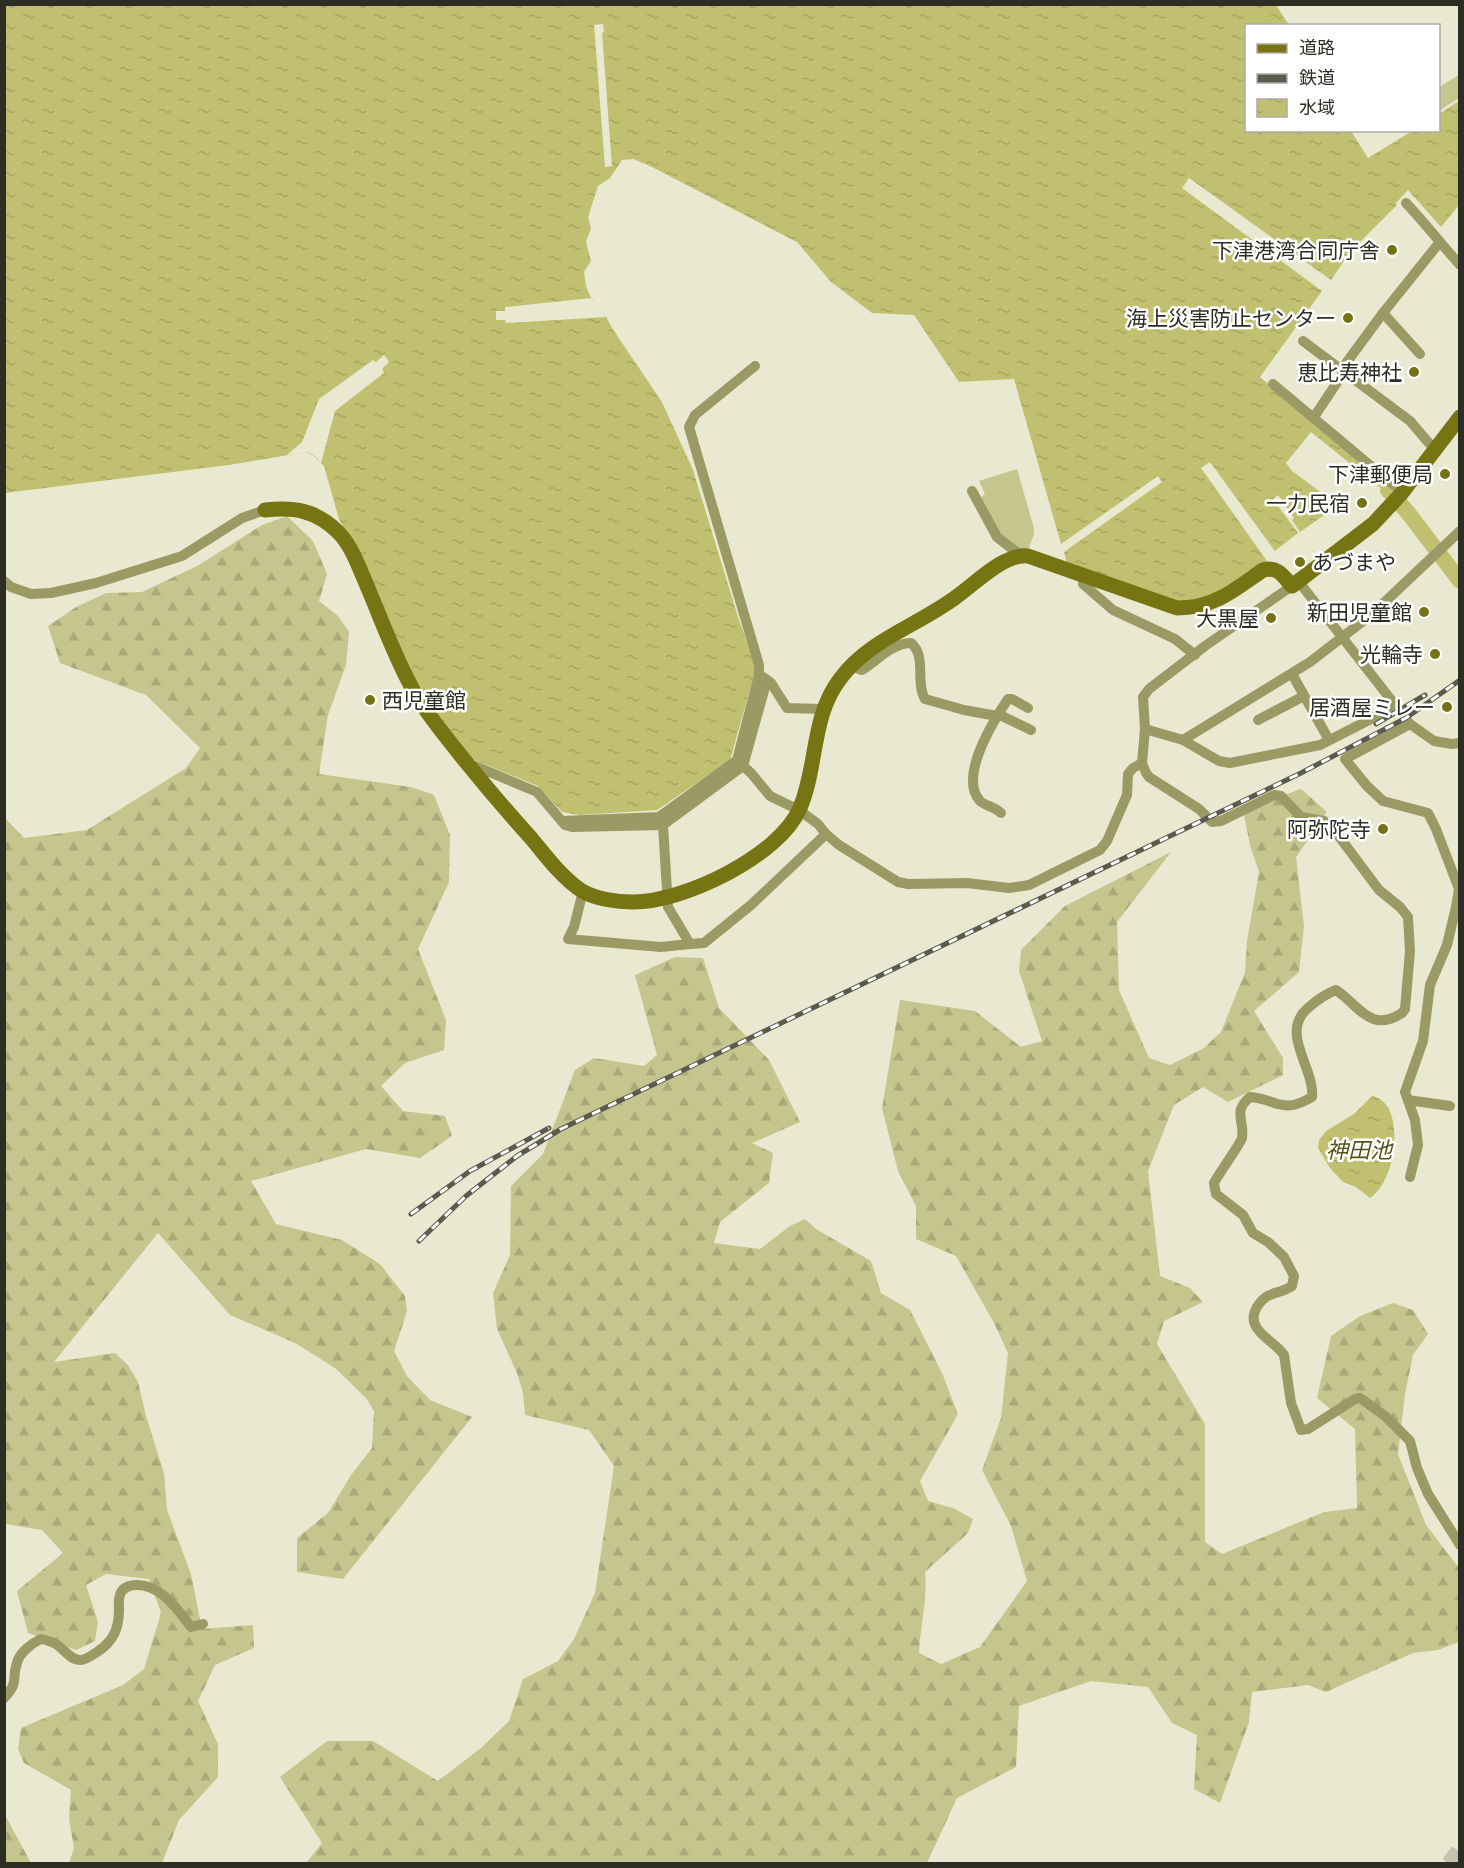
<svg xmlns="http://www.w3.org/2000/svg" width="1464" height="1868" viewBox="0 0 1464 1868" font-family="'Zilla Slab','Noto Sans JP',serif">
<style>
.green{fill:#c5c68d}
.forest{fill:url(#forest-firs)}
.water{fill:url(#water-ripples)}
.pier{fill:#e9e9d1}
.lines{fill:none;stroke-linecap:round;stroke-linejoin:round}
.river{stroke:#c1c070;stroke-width:16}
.trunk-tunnel{stroke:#c3c3ae;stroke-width:16;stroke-dasharray:16 8;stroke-linecap:butt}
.minor{stroke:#9b9a65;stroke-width:10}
.secondary{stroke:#777413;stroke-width:15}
.rail-casing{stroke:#5a5a4d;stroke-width:5}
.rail{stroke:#fff;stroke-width:3;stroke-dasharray:9;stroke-linecap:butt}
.poi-dot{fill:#757216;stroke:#fff;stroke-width:2}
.labels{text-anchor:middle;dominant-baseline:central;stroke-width:5;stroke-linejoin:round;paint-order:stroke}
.poi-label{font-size:21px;fill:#2c2d23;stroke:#fff;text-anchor:end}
.water-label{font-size:22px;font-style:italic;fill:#565519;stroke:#fff}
</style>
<defs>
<pattern id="forest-firs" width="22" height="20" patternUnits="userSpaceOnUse" patternTransform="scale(1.5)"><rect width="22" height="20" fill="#c5c68d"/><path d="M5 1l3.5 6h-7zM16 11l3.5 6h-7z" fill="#a9aa79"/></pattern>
<pattern id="water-ripples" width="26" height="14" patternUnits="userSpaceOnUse" patternTransform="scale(1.5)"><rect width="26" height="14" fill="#c1c070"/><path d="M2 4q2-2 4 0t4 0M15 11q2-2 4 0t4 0" fill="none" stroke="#a6a561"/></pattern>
</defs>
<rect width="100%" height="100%" fill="#e9e9d1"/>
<g class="green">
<path d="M1459,75V98L1439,111V87Z"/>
<path d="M1017,469L1034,528V534L1027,553C1001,543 991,521 979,499L985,494L979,481Z"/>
</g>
<g class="forest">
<path d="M287,516L313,541L327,574L319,601L338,616L349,632L346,665L328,715L319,774L411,787L434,795L450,835L449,882L418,949L446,1020L444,1050L405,1063L381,1086L403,1111L445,1116L452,1136L420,1158L366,1149L251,1181L276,1224L342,1240L380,1264L405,1296L407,1311L394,1351L407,1376L430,1400L472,1417L343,1579L297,1572V1538L328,1513L351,1475L372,1448L374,1411L366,1398L335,1368L295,1343L230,1315L158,1233L54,1362L115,1353L128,1365L138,1382L146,1416L164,1473L167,1510L191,1574L202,1629L253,1625L254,1648L215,1665L198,1701L218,1744V1777L179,1820L162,1863H69L74,1848L69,1819L71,1790L24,1763L18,1749L21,1728L123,1685L144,1669L161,1613L149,1579L106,1574L86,1585L98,1622L95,1641L76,1650L28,1633L17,1591L63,1553L42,1530L5,1524L4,817L24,838L87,830L186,768L200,748L146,695L60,663L48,626L76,607L106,593L142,592L199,565L262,525Z"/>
<path d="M1301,789L1327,812L1296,857L1304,926L1299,972L1254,1011L1283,1058V1075L1228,1102L1203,1087L1174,1105L1148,1171L1160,1276L1190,1288L1203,1302L1164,1321L1157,1344L1205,1424V1542L1222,1554L1324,1512L1357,1508L1355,1429L1317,1398L1331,1336L1360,1316L1393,1303L1413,1310L1428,1334L1413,1355L1405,1394L1398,1454L1426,1525L1459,1568V1642L1438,1650L1413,1653L1326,1692L1308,1685L1252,1692L1249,1722L1220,1803L1194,1789L1197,1735L1172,1723L1148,1687L1091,1681L1019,1706L1016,1767L957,1798L927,1863H301L307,1862L322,1843L280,1777L327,1741H373L438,1781L481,1748L509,1721L523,1679L558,1661L574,1639L595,1593L614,1466L589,1430L525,1415L523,1393L517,1373L497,1329L493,1293L510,1255L511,1186L543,1154L575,1070L594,1058L644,1066L657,1055L635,975L675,957L703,958L719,1008L769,1060L800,1122L752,1143L773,1153L769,1183L720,1222L714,1243L760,1249L790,1226L805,1219L816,1229L871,1261L881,1293L910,1310L942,1373L958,1414L920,1481L928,1501L953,1508L973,1519L968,1533L925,1572C928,1599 920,1626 919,1653L941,1664L980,1647L1027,1581L1011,1526L982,1470L1001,1418L1008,1353L994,1323L956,1256L916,1239V1206L898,1171L882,1108L900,1000L975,1011L1021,1047L1042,1041L1019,971L1021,950L1065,906L1171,852L1117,922L1119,990L1149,1058L1170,1065L1204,1048L1221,1032L1245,972L1247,941L1259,872L1250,845L1243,810Z"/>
<path d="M5,1815L31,1863H5Z"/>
</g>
<g class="water">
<path d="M4,5H1276L1289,25L1246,26V130L1351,131L1368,158L1412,131L1438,130L1439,114L1459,101V205L1441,227L1408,190L1396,203L1397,205L1350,252L1331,280L1189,178L1182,188L1322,291L1260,377L1397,492L1393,498L1311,432L1286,463L1292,471L1331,500L1330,511L1300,532L1292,520L1294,518L1278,495L1273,499L1298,533L1275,551L1210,462L1201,468L1267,561L1219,594L1181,602L1067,563L1064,552L1162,482L1158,476L1061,544L1014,379L959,382L914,315L872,313L831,282L797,242L650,166L633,159L622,160L610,178L598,186L588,217L591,228L586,242L591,261L584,272L586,286L591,298L602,309L612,328L662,402L693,470L738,617L756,668L730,760L657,810L580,815L562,812L538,786L472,759L424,697L408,670L376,591L339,519L324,466L315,457L307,452L229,465L5,493Z"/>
<path d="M1372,1096C1407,1102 1397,1182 1370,1198L1356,1187L1343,1182L1330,1168L1318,1148L1319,1140L1326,1131L1354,1114Z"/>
</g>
<g class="pier">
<path d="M603,24L604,32L602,33L612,166L605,167L594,25Z"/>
<path d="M591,298L602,309L606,317L506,323L505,320H496V311H505V307Z"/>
<path d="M384,355L389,362L382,369L384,373L335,411L321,463L316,457L308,452L287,455L302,442L319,399L373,360L376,362Z"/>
</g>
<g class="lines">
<path class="river" d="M1388,490L1409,514L1460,581"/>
<path class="trunk-tunnel" d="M1449,1864L1460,1849"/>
<g class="minor">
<path d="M1406,203C1425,223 1441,244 1460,265"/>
<path d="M1383,313L1420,354"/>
<path d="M1303,341L1410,421L1434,449"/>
<path d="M1341,370L1383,313L1439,243"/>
<path d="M1273,384L1402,492"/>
<path d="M1314,417L1344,372"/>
<path d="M972,491L997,537L1020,555"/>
<path d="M1084,576L1083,584L1113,610L1175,639L1195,655"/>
<path d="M4,581L11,587L31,594L51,593L96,583L182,556L242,518L265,510"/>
<path d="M1299,582L1410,724L1434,741L1452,744L1460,743"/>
<path d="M851,666L862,670C877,661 892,643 911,643C927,656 915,683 925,699L964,710L997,716"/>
<path d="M1292,674L1329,740"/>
<path d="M763,677L771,683L787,708L822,709"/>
<path d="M767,680L743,766L751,773L770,796L799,810L818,824L826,834L839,845L898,882L908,884L967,883L1009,888L1029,885L1100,850L1107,841L1127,795L1128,774L1133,768L1142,763L1145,729L1143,697L1149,689L1205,646L1292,586"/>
<path d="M998,714L1031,730"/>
<path d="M1258,720L1304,696"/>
<path d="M1410,724L1345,759L1367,786L1383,801L1428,813L1436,829L1459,889L1456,907L1447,945L1430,985L1423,1041L1405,1092L1415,1120L1418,1145L1410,1177"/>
<path d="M1145,729L1183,740L1219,761L1230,763L1320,745L1369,720L1395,704"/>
<path d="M1183,740L1310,662L1371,615L1460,531"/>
<path d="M1142,763L1146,773L1149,777L1199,809L1212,822L1221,821L1274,795L1281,796L1301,817L1324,821L1332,827L1379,890L1400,907L1408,917L1410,951L1405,1009L1402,1013C1370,1034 1359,1005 1336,990C1325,994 1317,1000 1308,1008C1279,1033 1315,1068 1312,1097C1282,1115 1277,1099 1250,1097C1232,1112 1245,1120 1242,1138C1241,1143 1219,1173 1214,1183L1216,1194L1243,1215L1253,1233L1268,1242L1284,1257L1294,1276L1292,1286C1283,1292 1274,1292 1266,1297C1262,1300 1257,1306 1255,1311C1247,1331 1275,1341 1284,1355L1291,1403L1301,1430L1308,1429L1355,1399L1360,1398L1385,1416L1410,1441L1417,1468L1428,1494L1460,1545"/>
<path d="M469,768L475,766L537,792L565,825L572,827L663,825L743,766"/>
<path d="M1001,813C995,807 986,806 980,801C958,777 994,720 1008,699H1012L1028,708"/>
<path d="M562,821L659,817L737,760L759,675V665L689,427L695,415L755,366"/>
<path d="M583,891L574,927L568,939L661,947L690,944L668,907L663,825"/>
<path d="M690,944L704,943L751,905L826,834"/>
<path d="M1408,1100L1450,1106"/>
<path d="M4,1698C20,1681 11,1680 17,1663C19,1653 32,1643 41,1639C45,1640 50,1641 54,1643C63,1647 70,1661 81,1660C86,1660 92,1655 97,1652C114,1641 119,1628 119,1609C119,1604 118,1600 120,1595C121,1590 124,1588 129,1586C157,1579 177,1608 191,1627L203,1624"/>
</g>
<path class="secondary" d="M265,510C294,507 316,510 338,532C351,545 358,565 365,581C380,616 393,653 411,686C421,706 436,724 450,742C476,775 503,807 531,838C546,856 562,878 582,891C596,899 617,902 632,902C682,903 780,856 800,808C818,765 811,717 840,679C868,640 919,625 956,597C975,584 1004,553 1028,556L1177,608C1215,608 1234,590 1263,570C1278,566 1283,576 1292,586L1373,524L1401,494L1460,417"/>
<g class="rail-casing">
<g id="rail">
<path d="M1376,724L1425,695"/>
<path d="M411,1214L470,1171L549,1128"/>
<path d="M419,1241L466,1196L517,1156L561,1129L1301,773L1406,718L1460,680"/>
</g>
</g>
<use href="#rail" class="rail"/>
</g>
<g class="poi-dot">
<circle cx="1392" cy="250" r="6"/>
<circle cx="1348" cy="318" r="6"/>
<circle cx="1414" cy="372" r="6"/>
<circle cx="1445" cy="474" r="6"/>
<circle cx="1362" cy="503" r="6"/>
<circle cx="1300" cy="562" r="6"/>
<circle cx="1424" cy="612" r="6"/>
<circle cx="1271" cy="618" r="6"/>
<circle cx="1435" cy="654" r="6"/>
<circle cx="370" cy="700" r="6"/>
<circle cx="1447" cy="707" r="6"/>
<circle cx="1383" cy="829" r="6"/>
</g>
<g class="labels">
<g class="poi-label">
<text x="1380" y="250">下津港湾合同庁舎</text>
<text x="1336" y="318">海上災害防止センター</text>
<text x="1402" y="372">恵比寿神社</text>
<text x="1433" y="474">下津郵便局</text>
<text x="1350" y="503">一力民宿</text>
<text x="1312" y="562" text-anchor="start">あづまや</text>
<text x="1412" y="612">新田児童館</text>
<text x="1259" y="618">大黒屋</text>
<text x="1423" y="654">光輪寺</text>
<text x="382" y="700" text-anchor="start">西児童館</text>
<text x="1435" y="707">居酒屋ミレー</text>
<text x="1371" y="829">阿弥陀寺</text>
</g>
<g class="water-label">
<text x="1359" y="1150">神田池</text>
</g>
</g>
<rect width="1464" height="1868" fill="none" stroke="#2c2d23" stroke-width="12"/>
<rect x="1245" y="24" width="195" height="108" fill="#ffffff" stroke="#ababa7" stroke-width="1.5"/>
<rect x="1257" y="44" width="30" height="9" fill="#777413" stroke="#ababa7" stroke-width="1.5"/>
<text x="1299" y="54" font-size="18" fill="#2c2d23">道路</text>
<rect x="1257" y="74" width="30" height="9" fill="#5a5a4d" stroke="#ababa7" stroke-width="1.5"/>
<text x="1299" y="84" font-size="18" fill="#2c2d23">鉄道</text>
<rect x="1257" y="99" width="30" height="18" fill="url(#water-ripples)" stroke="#ababa7" stroke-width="1.5"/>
<text x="1299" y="114" font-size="18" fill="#2c2d23">水域</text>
</svg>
